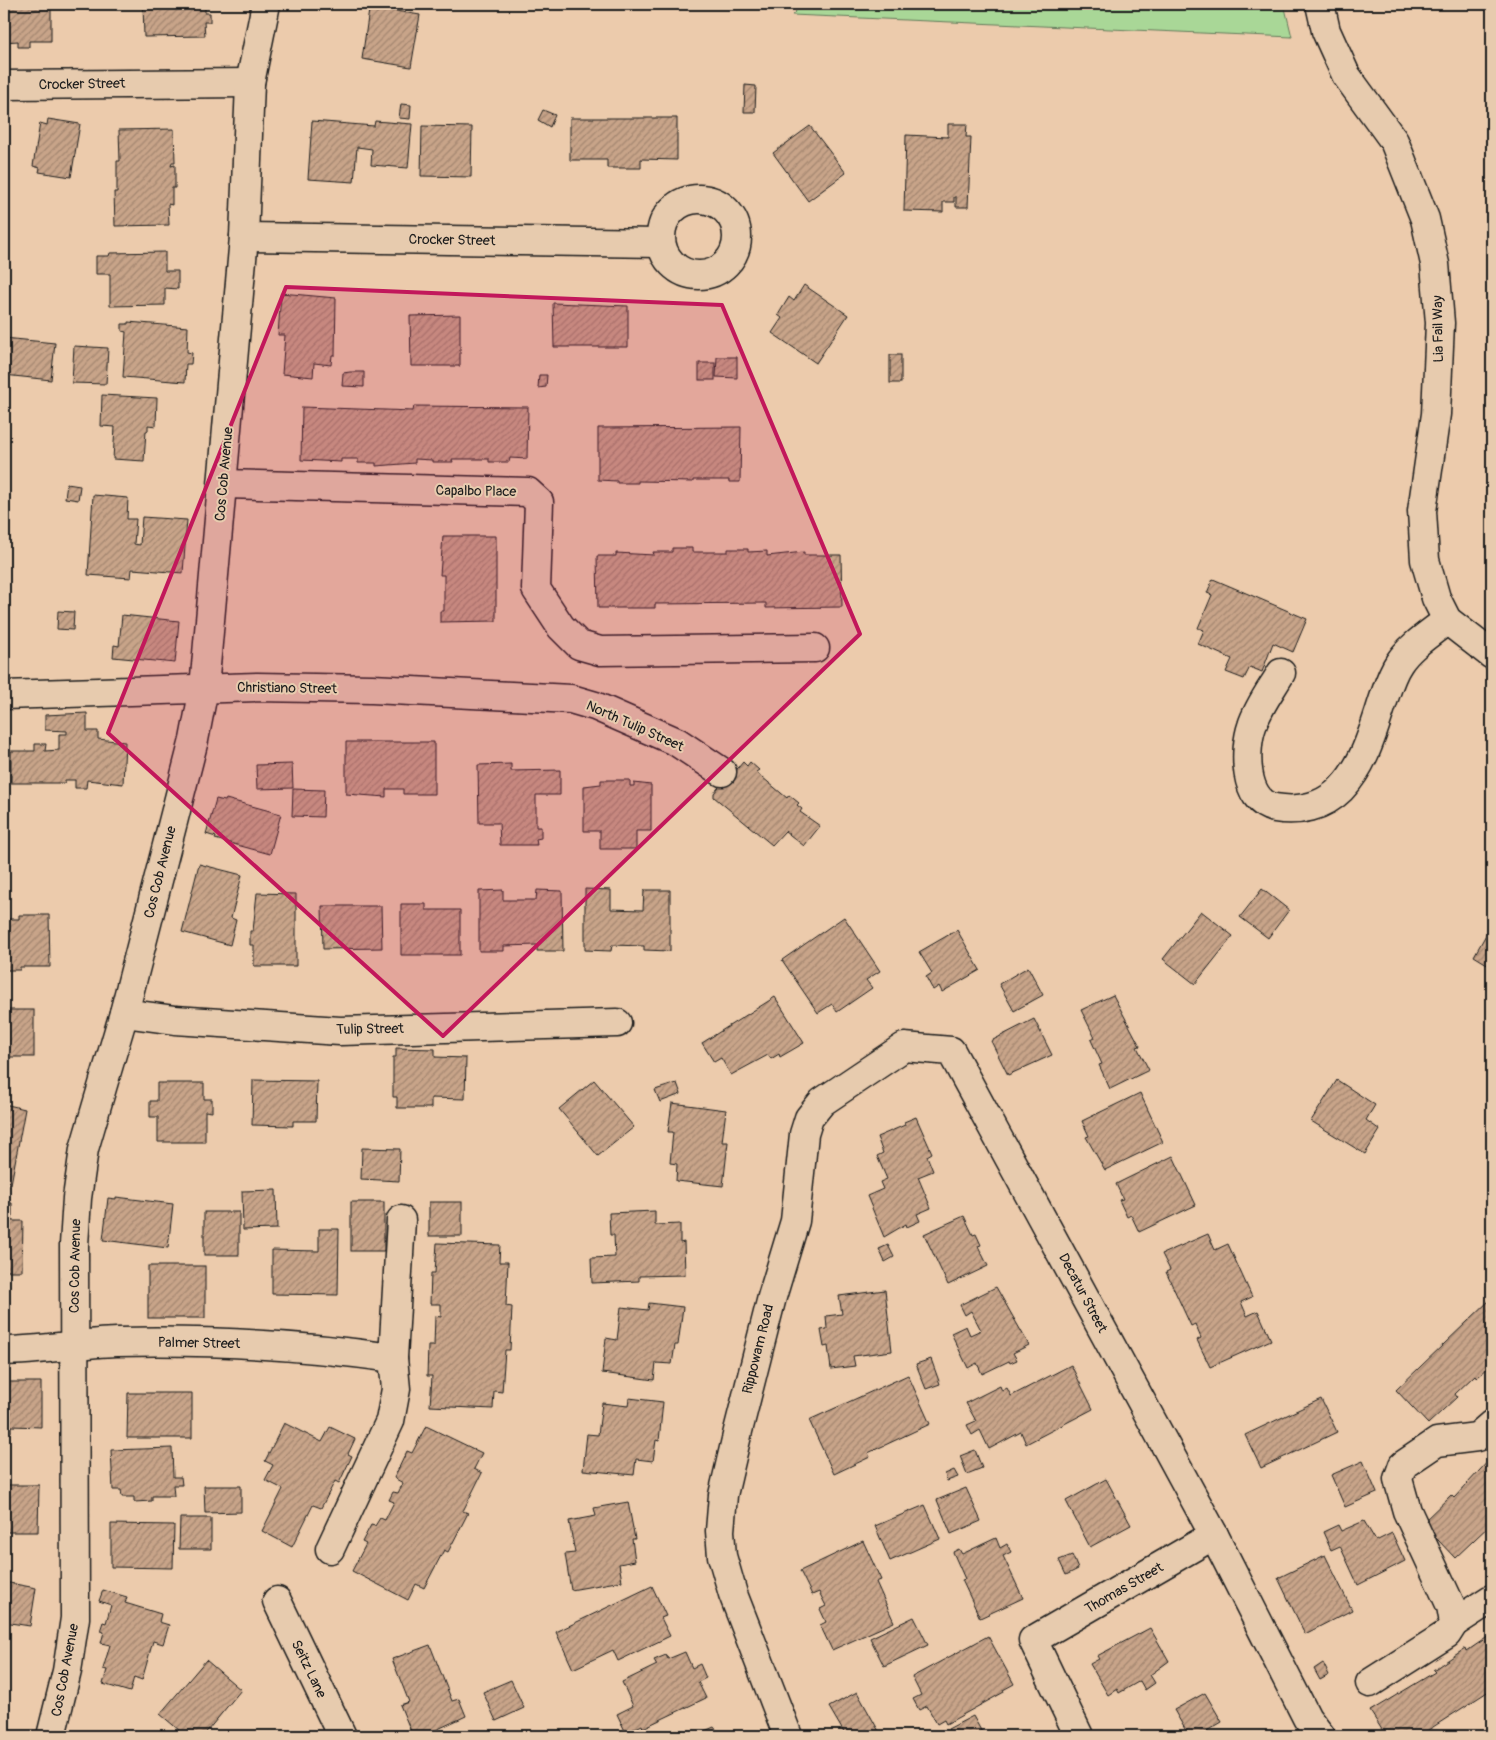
<svg xmlns="http://www.w3.org/2000/svg" width="1496" height="1740" viewBox="0 0 1496 1740" font-family="Pangolin,sans-serif">
<style>
.park{fill:#a9d797;stroke:#627a5a}
.building{fill:url(#building-hatch);stroke:#1c1c1c}
.lines{fill:none;stroke-linecap:round;stroke-linejoin:round}
.minor-casing{stroke:#1c1c1c;stroke-width:31}
.minor{stroke:#e7cbae;stroke-width:28}
.marked{fill:#c2185b;fill-opacity:0.2;stroke:#c2185b;stroke-width:4;stroke-linejoin:round}
.labels{text-anchor:middle;dominant-baseline:central;stroke-width:4;stroke-linejoin:round;paint-order:stroke}
.street-label{font-size:14px;fill:#1c1c1c;stroke:#e7cbae}
</style>
<defs>
<pattern id="building-hatch" width="6" height="6" patternUnits="userSpaceOnUse" patternTransform="scale(1.25)"><rect width="6" height="6" fill="#c8a489"/><path d="M-1 1l2-2M0 6l6-6M5 7l2-2" fill="none" stroke="#a2856f"/></pattern>
</defs>
<rect width="100%" height="100%" fill="#eccbac"/>
<filter id="ink" filterUnits="userSpaceOnUse"><feTurbulence type="fractalNoise" baseFrequency=".02" numOctaves="2"/><feDisplacementMap in="SourceGraphic" scale="10" xChannelSelector="R" yChannelSelector="G"/><feConvolveMatrix kernelMatrix="1 2 1 2 8 2 1 2 1" color-interpolation-filters="sRGB"/></filter>
<g filter="url(#ink)">
<path class="park" d="M803,4H1284L1292,37L792,15Z"/>
<g class="building">
<path d="M4,4H51V41H29V47H18V41L4,42Z"/>
<path d="M143,4H205V13H210V22H204L205,36L144,37Z"/>
<path d="M378,8L420,15L411,67L362,59L369,10L378,12Z"/>
<path d="M745,85L756,86L755,112H744Z"/>
<path d="M401,104L411,105L410,119L399,118Z"/>
<path d="M543,110L555,115L550,127L538,120Z"/>
<path d="M570,118H677V160L641,159V168H607V160H570Z"/>
<path d="M48,119L80,124L71,177L39,172L40,168L33,166L40,123L47,125Z"/>
<path d="M312,121L374,126L375,121L412,124L408,168L371,165L372,149L357,147L354,182L308,179Z"/>
<path d="M948,124H967L966,137H971L968,207H956V197H954V202H943V212L904,211L906,135L948,137Z"/>
<path d="M422,126L472,127L471,177L421,176Z"/>
<path d="M810,126L846,173L808,201L773,153Z"/>
<path d="M174,129L175,162H172L171,166L175,165V188H172V205L168,204L169,225L115,226L114,192H117V161H120L119,130Z"/>
<path d="M165,252V271H178V289L165,288V305L110,306V274H96V256H109L110,253Z"/>
<path d="M804,285L848,315L816,363L772,333L782,318L778,315L789,297L794,301Z"/>
<path d="M281,293L336,298L335,355H332L331,365L314,363L313,377L282,374L285,335H278Z"/>
<path d="M553,303L628,306V347H554Z"/>
<path d="M460,315V366H411L410,316Z"/>
<path d="M128,322L188,327L187,352L192,353L191,364H186L185,382L123,377L126,332L122,331V324H128Z"/>
<path d="M4,338L55,343L51,380L4,375Z"/>
<path d="M74,346L108,348L106,384L72,383Z"/>
<rect x="890" y="355" width="11" height="28"/>
<path d="M717,357H737V378L716,377Z"/>
<rect x="699" y="363" width="16" height="17"/>
<path d="M350,372H364V387L342,386L343,373Z"/>
<path d="M539,375H547L546,387L538,388Z"/>
<path d="M102,395L157,398L156,426L148,425V431H146L144,461L113,459L115,427L101,426Z"/>
<path d="M414,406L528,407L527,459L510,458L509,462H489V459H452L453,462H432V460L415,459V463L376,466V463H358V459H341V462L301,460L302,407L413,411Z"/>
<path d="M741,427L740,482H729V480H693V482L638,481V483H617V481L598,480V428Z"/>
<path d="M67,484L80,486L78,500L65,498Z"/>
<path d="M93,495L128,498L127,519H136L134,544L140,545L142,517L187,520L183,573L132,569L131,578L88,575Z"/>
<path d="M443,536H496V621L440,622V611H444V575H440Z"/>
<path d="M672,548H692V552H728V549H748V552L767,551V556L804,552V555H841L842,607L766,608V603L655,604V608H598L597,556H616V553L654,555L653,552H672Z"/>
<path d="M1213,579L1307,619L1293,652L1273,643L1262,672L1250,667L1244,679L1226,672L1232,659L1198,644L1204,630L1198,628L1212,595L1207,593Z"/>
<path d="M58,611L74,612L73,630L57,629Z"/>
<path d="M122,615L179,621L175,663L113,657L114,645L119,646Z"/>
<path d="M87,713V731H98V739L125,742L123,784L87,780L86,788H75V780H65V783H11V751H35V744H46L45,751L59,750V734H67V731L45,730V715Z"/>
<path d="M346,742H434V794H403V789H386V797L346,794Z"/>
<path d="M743,762L747,766L750,762L759,770L756,772L787,798L789,795L799,803L797,805L802,809L800,812L820,826L804,846L785,831L772,845L714,797V793L726,778L728,780Z"/>
<path d="M292,764L293,788L257,789L256,765Z"/>
<path d="M511,764V771L560,770V795H536V827H541V838L536,839L537,845H500L499,823H479L478,765Z"/>
<path d="M601,780H630V786H634V783L651,785V831H636V849H600V831H584V786L601,784Z"/>
<path d="M293,789L324,790L323,817L292,816Z"/>
<path d="M216,799L225,801L226,799L281,814L270,854L215,839L216,837L206,834Z"/>
<path d="M199,864L242,875L231,918L236,920L230,945L182,932Z"/>
<path d="M585,889L611,890V909L643,910L644,890H670V951L644,950V946L612,945L611,951L585,950Z"/>
<path d="M1262,889L1289,910L1268,938L1240,917Z"/>
<path d="M503,890V900H536L537,890L562,891L563,951H537V945L504,946V951H479V891Z"/>
<path d="M257,893L296,894V966H254V945H250V931H253Z"/>
<path d="M401,904H426V910H460V955H401Z"/>
<path d="M322,906H381L382,948L323,949Z"/>
<path d="M1201,911L1233,936L1195,984L1163,959Z"/>
<path d="M19,915H49L50,967H20V970H4V919H19Z"/>
<path d="M844,917L880,971L866,980L872,988L837,1012L832,1004L818,1013L782,960Z"/>
<path d="M1492,924V967L1474,956Z"/>
<path d="M957,930L980,970L942,992L939,986L933,990L926,977L932,973L919,952Z"/>
<path d="M1028,967L1043,995L1014,1011L999,984Z"/>
<path d="M1113,995L1140,1046L1137,1047L1149,1070L1110,1089L1099,1065L1102,1064L1091,1040L1095,1038L1081,1010Z"/>
<path d="M775,997L804,1043L780,1057L779,1054L771,1059L768,1055L731,1075L721,1058L714,1062L702,1043Z"/>
<rect x="4" y="1010" width="30" height="47"/>
<path d="M1034,1019L1052,1055L1008,1075L991,1041Z"/>
<path d="M396,1048L435,1049V1057L466,1058L465,1099L431,1098V1108H397V1097H393V1057H396Z"/>
<path d="M253,1080L317,1081L316,1121H293V1126L252,1125Z"/>
<path d="M594,1080L634,1127L598,1156L559,1109Z"/>
<path d="M1337,1080L1375,1105L1366,1120L1380,1130L1365,1154L1311,1121Z"/>
<path d="M157,1083H204V1099H212V1112L205,1111V1142H158V1117H150V1101H157Z"/>
<path d="M677,1083L681,1094L660,1102L655,1090Z"/>
<path d="M1140,1093L1163,1142L1105,1170L1086,1137L1089,1136L1082,1121Z"/>
<path d="M672,1103L726,1110L722,1142H728L723,1186L676,1181L677,1164L670,1163L673,1132H668Z"/>
<path d="M4,1104L25,1109L11,1184L4,1182Z"/>
<path d="M916,1117L932,1153L927,1156L933,1171L918,1177L931,1208L917,1214L920,1221L907,1227L906,1224L884,1237L867,1196L883,1189L880,1182L887,1179L877,1156L883,1153L877,1137L905,1125L904,1122Z"/>
<path d="M362,1148L400,1149L399,1181L361,1179Z"/>
<path d="M1173,1156L1196,1205L1139,1232L1131,1215L1127,1217L1119,1200L1123,1199L1116,1184Z"/>
<path d="M276,1190L277,1229L243,1230L242,1191Z"/>
<path d="M116,1197L173,1204L168,1248L103,1240L108,1198L116,1199Z"/>
<rect x="351" y="1202" width="33" height="49"/>
<rect x="429" y="1202" width="33" height="34"/>
<path d="M4,1203H12V1221H23L22,1271H4Z"/>
<path d="M655,1211V1225L680,1224V1243L684,1242L685,1275L639,1276V1281L592,1283L591,1258L615,1257L614,1235H610L609,1213Z"/>
<rect x="204" y="1212" width="35" height="43"/>
<path d="M964,1216L973,1235L976,1234L981,1245L978,1246L988,1266L948,1285L924,1234Z"/>
<path d="M319,1229H339L338,1295L272,1294V1250L319,1251Z"/>
<path d="M1208,1234L1215,1250L1228,1244L1252,1297L1241,1302L1247,1316L1258,1311L1271,1340L1210,1367L1197,1340L1201,1338L1195,1324L1191,1326L1166,1272L1170,1270L1162,1254Z"/>
<path d="M437,1243L500,1245L499,1262H508L506,1306L512,1307L510,1350H505L502,1392L494,1391L493,1409L430,1406L432,1376H427L428,1346H434L435,1316L441,1317V1304H430L431,1273H435Z"/>
<path d="M888,1245L894,1257L885,1262L879,1249Z"/>
<rect x="148" y="1266" width="57" height="52"/>
<path d="M996,1287L1029,1345L1013,1353L1017,1360L1010,1363L1009,1361L982,1374L977,1363L968,1368L951,1333L966,1326L970,1335L981,1330L971,1311L965,1315L960,1305Z"/>
<path d="M885,1290L892,1351L853,1356L855,1366L831,1369L828,1346L824,1347L821,1330L827,1329L826,1316L842,1314L839,1296Z"/>
<path d="M1492,1298V1364L1477,1378L1475,1375L1455,1394L1457,1397L1428,1424L1396,1390Z"/>
<path d="M649,1303L683,1307L678,1345H675L672,1364L656,1363L654,1380L602,1373L606,1338L617,1340L621,1307L648,1310Z"/>
<path d="M931,1359L940,1384L926,1389L916,1364Z"/>
<path d="M1071,1365L1093,1409L1026,1444L1021,1432L989,1449L980,1430L972,1435L967,1425L976,1421L966,1403L1000,1386L1002,1391L1007,1388L1011,1396Z"/>
<path d="M908,1375L930,1424L868,1453L870,1457L834,1474L809,1420Z"/>
<path d="M4,1382H41V1427L11,1426V1432L4,1431Z"/>
<path d="M128,1393H192V1438H127Z"/>
<path d="M629,1398L663,1402L659,1441L656,1440L653,1461L636,1459L634,1475L583,1470L587,1434L598,1435L602,1403L628,1406Z"/>
<path d="M1321,1399L1337,1432L1261,1468L1245,1435Z"/>
<path d="M284,1423L322,1442L330,1427L355,1439L348,1454L352,1456L339,1483L335,1481L321,1508L313,1505L292,1547L262,1531L283,1489L265,1480L273,1465L265,1461Z"/>
<path d="M426,1426L482,1453L474,1469L482,1473L463,1511L468,1513L448,1552L444,1550L424,1588L416,1584L408,1600L352,1571L366,1544L362,1542L371,1525L375,1526L380,1518L385,1520L394,1502L389,1500L393,1492L398,1493L403,1483L394,1478L407,1451L412,1453Z"/>
<path d="M172,1448L173,1477H181L182,1485H173L174,1496H152V1501L134,1502V1497H122L121,1490H113L111,1450Z"/>
<path d="M975,1450L982,1468L967,1474L960,1456Z"/>
<path d="M1492,1457V1523L1455,1558L1422,1523L1451,1495L1454,1498Z"/>
<path d="M1363,1461L1377,1493L1345,1507L1331,1475Z"/>
<path d="M954,1470L958,1477L947,1481L945,1474Z"/>
<path d="M1106,1479L1131,1525L1090,1547L1066,1501Z"/>
<path d="M4,1485H39L38,1532H4Z"/>
<path d="M204,1486H241V1512L205,1513Z"/>
<path d="M966,1488L981,1521L951,1534L937,1500Z"/>
<path d="M628,1502L635,1539H632L635,1561L619,1564L622,1581L571,1590L565,1554L575,1553L569,1521L596,1516L594,1508Z"/>
<path d="M925,1505L940,1539L890,1561L875,1526Z"/>
<path d="M180,1518H211V1549H179Z"/>
<path d="M1364,1521L1376,1541L1392,1533L1405,1561L1358,1585L1340,1546L1331,1550L1323,1532L1338,1525L1341,1531Z"/>
<path d="M111,1524L174,1525L173,1568L111,1567Z"/>
<path d="M996,1538L1000,1548L1007,1544L1011,1552L1003,1556L1023,1598L980,1618L962,1580L965,1579L953,1552L959,1549L962,1554Z"/>
<path d="M863,1541L881,1580L876,1582L894,1622L832,1650L820,1625L826,1622L820,1609L826,1606L819,1592L812,1595L800,1571Z"/>
<path d="M1072,1555L1078,1569L1066,1575L1059,1560Z"/>
<path d="M1325,1555L1352,1610L1305,1634L1278,1578Z"/>
<path d="M4,1582L36,1588L30,1626L4,1622Z"/>
<path d="M652,1586L666,1616L661,1618L670,1636L618,1661L613,1650L573,1669L556,1632Z"/>
<path d="M103,1590L127,1597L125,1603L161,1614L159,1622L169,1625L163,1644L153,1641L142,1680L134,1677L130,1692L103,1684L107,1670L103,1669L110,1645L101,1643L104,1632L100,1631L103,1622L106,1623L111,1605L99,1601Z"/>
<path d="M914,1617L928,1645L884,1666L870,1638Z"/>
<path d="M1150,1628L1169,1661L1150,1675L1155,1683L1145,1690L1140,1681L1119,1693L1117,1689L1108,1695L1090,1664L1099,1659L1097,1656Z"/>
<path d="M1492,1634V1689L1419,1736H1386L1370,1711L1435,1672L1433,1670L1466,1648L1467,1651Z"/>
<path d="M988,1636L1014,1684L1003,1690L1004,1692L946,1724L944,1720L937,1724L927,1706L919,1710L913,1699L921,1695L912,1677Z"/>
<path d="M430,1645L452,1701L459,1699L466,1716L423,1736H413L400,1705L409,1702L392,1659Z"/>
<path d="M685,1652L692,1668L700,1664L706,1678L698,1682L706,1698L643,1728L642,1725L626,1733L617,1714L633,1706L622,1682L657,1665L654,1660L666,1655L668,1659Z"/>
<path d="M206,1660L241,1690L203,1736H186L160,1714Z"/>
<path d="M1323,1663L1329,1675L1320,1680L1314,1669Z"/>
<path d="M511,1680L524,1708L496,1721L483,1692Z"/>
<path d="M857,1692L881,1735L879,1736H846L829,1707Z"/>
<path d="M1205,1693L1222,1722L1198,1736H1189L1174,1710Z"/>
<path d="M973,1716L984,1736H953L948,1729Z"/>
<path d="M714,1727L721,1736H693Z"/>
</g>
<g class="lines">
<g class="minor-casing">
<g id="minor">
<path d="M1320,4L1326,31L1346,75L1394,141L1425,219L1435,264L1440,323L1436,414L1422,511L1425,560L1436,598L1447,620L1492,655"/>
<path d="M4,85L250,83"/>
<circle cx="699" cy="237" r="38"/>
<path d="M244,237L660,243"/>
<path d="M224,484L528,492L539,502L536,589L561,627L579,645L600,651L815,648"/>
<path d="M1281,673C1271,690 1258,707 1252,726C1244,749 1243,802 1275,808C1299,812 1323,807 1341,789C1365,764 1373,731 1384,698C1388,686 1392,673 1399,663C1410,646 1431,633 1447,620"/>
<path d="M4,695L257,687L372,689L571,699L595,706L677,742L722,772"/>
<path d="M124,1013L175,1020L340,1031L617,1023"/>
<path d="M4,1351C42,1351 79,1343 117,1342C209,1340 302,1345 393,1358"/>
<path d="M330,1549L390,1421L396,1389L393,1358L401,1220"/>
<path d="M277,1601L342,1736"/>
<path d="M1454,1623L1491,1599"/>
<path d="M1370,1683L1447,1634L1454,1623L1451,1606L1407,1511L1398,1479L1403,1465L1437,1442L1477,1437L1492,1424"/>
<path d="M51,1736L67,1671L75,1618L74,1245L77,1198L84,1149L124,1013L194,740L204,688L244,237L250,83L266,4"/>
<path d="M788,1736L733,1594L722,1556L720,1531L723,1495L738,1431L772,1297L795,1221L804,1134L809,1118L822,1102L904,1047L951,1051L1214,1535L1307,1718L1321,1736"/>
<path d="M1079,1736L1033,1640L1214,1535"/>
</g>
</g>
<use href="#minor" class="minor"/>
</g>
</g>
<path class="marked" d="M286,287L722,305L860,634L443,1036L108,733Z"/>
<g class="labels">
<g class="street-label">
<text transform="translate(82 84) rotate(-1)">Crocker Street</text>
<text transform="translate(452 240) rotate(1)">Crocker Street</text>
<text transform="translate(1438 329) rotate(-91)">Lia Fail Way</text>
<text transform="translate(224 474) rotate(-85)">Cos Cob Avenue</text>
<text transform="translate(476 491) rotate(1)">Capalbo Place</text>
<text transform="translate(287 688) rotate(1)">Christiano Street</text>
<text transform="translate(635 726) rotate(24)">North Tulip Street</text>
<text transform="translate(160 872) rotate(-76)">Cos Cob Avenue</text>
<text transform="translate(370 1029) rotate(-1)">Tulip Street</text>
<text transform="translate(75 1266) rotate(-89)">Cos Cob Avenue</text>
<text transform="translate(1083 1293) rotate(62)">Decatur Street</text>
<text transform="translate(199 1343) rotate(1)">Palmer Street</text>
<text transform="translate(758 1349) rotate(-76)">Rippowam Road</text>
<text transform="translate(1124 1588) rotate(-30)">Thomas Street</text>
<text transform="translate(309 1669) rotate(64)">Seitz Lane</text>
<text transform="translate(65 1670) rotate(-79)">Cos Cob Avenue</text>
</g>
</g>
<rect width="1496" height="1740" fill="none" stroke="#e7cbae" stroke-width="20"/>
<rect x="10" y="10" width="1476" height="1720" fill="none" stroke="#1c1c1c" stroke-width="2" filter="url(#ink)"/>
</svg>
